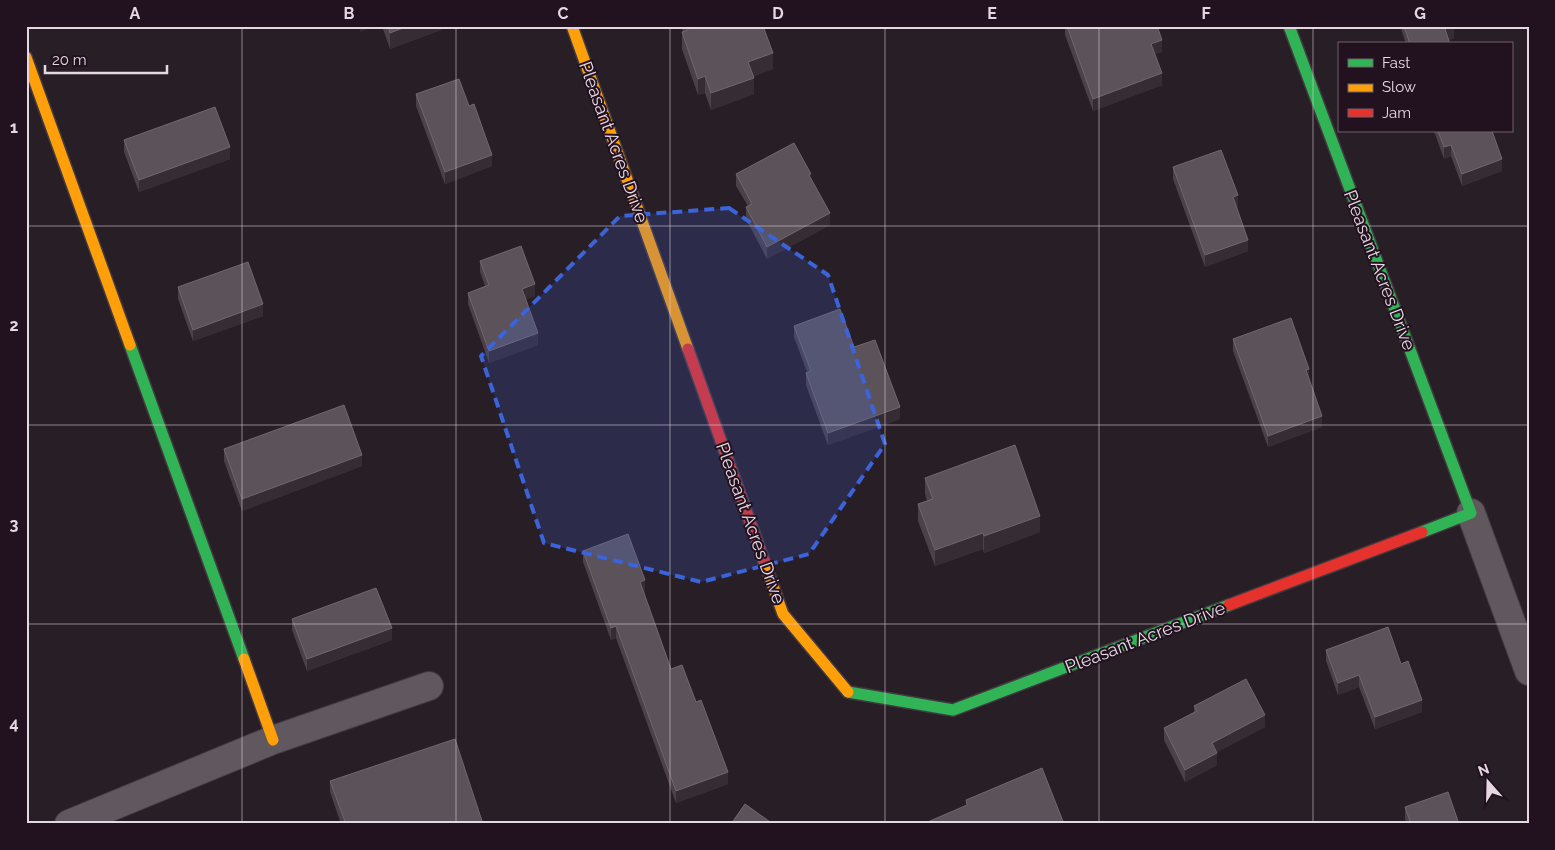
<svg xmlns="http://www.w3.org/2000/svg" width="1555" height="850" viewBox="0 0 1555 850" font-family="Raleway,sans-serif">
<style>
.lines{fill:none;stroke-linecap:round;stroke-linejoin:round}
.street-casing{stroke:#433a41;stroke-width:30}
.fast-casing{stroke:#433a41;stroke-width:14}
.slow-casing{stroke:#433a41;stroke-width:14}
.jam-casing{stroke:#433a41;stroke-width:14}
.street{stroke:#61585f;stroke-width:28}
.fast{stroke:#30b455;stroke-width:11}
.slow{stroke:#ff9f0a;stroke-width:11}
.jam{stroke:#e5322d;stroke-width:11}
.wall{fill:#4c4149}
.shaded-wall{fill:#362c34}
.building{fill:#5c525a;stroke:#72676f}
.marked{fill:#3b63da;fill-opacity:0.2;stroke:#3b63da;stroke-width:4;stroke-dasharray:10 6;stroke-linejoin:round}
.grid{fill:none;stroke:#e5d8e2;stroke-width:1;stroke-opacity:0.55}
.labels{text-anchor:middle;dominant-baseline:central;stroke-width:4;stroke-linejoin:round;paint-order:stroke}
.street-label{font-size:18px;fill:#e5d8e2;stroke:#22111f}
.neatline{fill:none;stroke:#e5d8e2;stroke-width:2}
.grid-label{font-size:16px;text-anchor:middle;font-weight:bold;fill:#e5d8e2}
</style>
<rect width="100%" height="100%" fill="#281e26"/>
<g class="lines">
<g class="street-casing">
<g id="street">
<path d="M1471,513L1529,671"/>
<path d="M69,824L273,740L429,686"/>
</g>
</g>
<g class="fast-casing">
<g id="fast">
<path d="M1289,26L1471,513L1422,532"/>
<path d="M130,345L244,659"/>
<path d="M848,692L953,710L1229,605"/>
</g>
</g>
<g class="slow-casing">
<g id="slow">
<path d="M572,26L688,349"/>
<path d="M26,57L130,345"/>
<path d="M764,561L783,614L848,692"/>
<path d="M244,659L273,740"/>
</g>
</g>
<g class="jam-casing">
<g id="jam">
<path d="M688,349L764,561"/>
<path d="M1229,605L1422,532"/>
</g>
</g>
<use href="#street" class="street"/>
<use href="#fast" class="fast"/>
<use href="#slow" class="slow"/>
<use href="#jam" class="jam"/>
</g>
<g class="wall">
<path d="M382,26H441V30L390,49Z"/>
<path d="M681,26H763L773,69L754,76V94L711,110L705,93L698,95L682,49V32H683Z"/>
<path d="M1065,26H1157L1162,52L1155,54L1162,85L1093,111L1065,35Z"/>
<path d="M1400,26H1454V38L1448,40L1450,44H1406Z"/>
<path d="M416,94L469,106L492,166L445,184L416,106Z"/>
<path d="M1434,131H1492L1502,171L1462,186L1451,156L1444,159Z"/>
<path d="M124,140L230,159L139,192L124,152Z"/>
<path d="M1173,167L1238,207L1236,208L1248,251L1205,267L1173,179Z"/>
<path d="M736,174L811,179L830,225L767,259L746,219V207L748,206L736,186Z"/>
<path d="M480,261L535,296L526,299L538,345L489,363L468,304V293L485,286L480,272Z"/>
<path d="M178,287L263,316L193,341L178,299Z"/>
<path d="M794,326L854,347L900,419L828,445L806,385V373L807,372L794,337Z"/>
<path d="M1233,339L1309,380L1322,427L1268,447L1233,351Z"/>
<path d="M224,449L362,466L242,511L224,461Z"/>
<path d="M925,478L1040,532L984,553L983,549L935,566L918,521V504L927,501L925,494Z"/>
<path d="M583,551L645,592L644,593L671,669L696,702L728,784L676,803L616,638L611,640L583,562Z"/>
<path d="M292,619L392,640L307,671L292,630Z"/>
<path d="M1326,650L1401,664L1422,712L1375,729L1359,687L1338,695L1326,661Z"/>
<path d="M1194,706L1265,727L1217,752V765L1185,782L1164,740V728L1194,712Z"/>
<path d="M330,781L483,824H341L330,792Z"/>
<path d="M1405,807L1459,824H1407L1405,819Z"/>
</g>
<g class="shaded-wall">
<path d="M360,26H375L360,32Z"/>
<path d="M408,26H441V30L390,49V33Z"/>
<path d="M1453,26H1454V38L1445,41V29Z"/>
<path d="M1162,40V52L1151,56V44Z"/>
<path d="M773,53V69L748,78V62Z"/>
<path d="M1162,73V85L1093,111V99Z"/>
<path d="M705,76V93L698,95V79Z"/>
<path d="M754,78V94L711,110V93Z"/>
<path d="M1451,145V156L1444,159V147Z"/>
<path d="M230,147V159L139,192V180Z"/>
<path d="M492,155V166L445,184V172Z"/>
<path d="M1502,159V171L1462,186V174Z"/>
<path d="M1238,195V207L1233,209V197Z"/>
<path d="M830,213V225L767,259V247Z"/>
<path d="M1248,240V251L1205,267V255Z"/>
<path d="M535,284V296L522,301V289Z"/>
<path d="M263,304V316L193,341V330Z"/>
<path d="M538,333V345L489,363V351Z"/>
<path d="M1309,369V381L1306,370Z"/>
<path d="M900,407V419L828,445V433Z"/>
<path d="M1322,416V427L1268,447V436Z"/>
<path d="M362,455V466L242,511V499Z"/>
<path d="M1040,516V532L984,553V536Z"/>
<path d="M983,533V549L935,566V550Z"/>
<path d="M645,580V592L640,594V582Z"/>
<path d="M616,626V638L611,640V628Z"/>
<path d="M392,628V640L307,671V659Z"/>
<path d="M1359,675V687L1338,695V683Z"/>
<path d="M1422,700V712L1375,729V717Z"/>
<path d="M1265,715V727L1212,755V743Z"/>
<path d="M1217,753V765L1185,782V770Z"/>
<path d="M728,772V784L676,803V791Z"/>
</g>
<g class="building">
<path d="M388,26H408L390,33Z"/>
<path d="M687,26H763L773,53L748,62L754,78L711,93L705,76L698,79L682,32L688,30Z"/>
<path d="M1067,26H1157L1162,40L1151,44L1162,73L1093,99Z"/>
<path d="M1404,26H1453L1445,29L1450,44H1410Z"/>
<path d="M459,79L469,106L474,104L492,155L445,172L416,94Z"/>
<path d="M215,107L230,147L139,180L124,140Z"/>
<path d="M1438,131H1492L1502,159L1462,174L1451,145L1444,147Z"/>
<path d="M794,143L811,174L809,175L830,213L767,247L746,207L752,204L736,174Z"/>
<path d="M1221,150L1238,195L1233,197L1248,240L1205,255L1173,167Z"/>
<path d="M521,246L535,284L522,289L538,333L489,351L468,293L489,285L480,261Z"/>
<path d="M248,262L263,304L193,330L178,287Z"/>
<path d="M840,309L854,347L875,340L900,407L828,433L806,373L811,371L794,326Z"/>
<path d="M1291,318L1309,369L1306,370L1322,416L1268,436L1233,339Z"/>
<path d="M344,405L362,455L242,499L224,449Z"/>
<path d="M1015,445L1040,516L984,536L983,533L935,550L918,504L933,499L925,478Z"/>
<path d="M628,534L645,580L640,582L671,669L682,665L696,702L701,700L728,772L676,791L616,626L611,628L583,551Z"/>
<path d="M376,588L392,628L307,659L292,619Z"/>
<path d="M1388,627L1401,664L1408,661L1422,700L1375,717L1359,675L1338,683L1326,650Z"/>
<path d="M1246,679L1265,715L1212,743L1217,753L1185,770L1164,728L1197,711L1194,706Z"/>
<path d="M455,739L483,824H346L330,781Z"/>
<path d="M1042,768L1064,824H923L967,805L966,800Z"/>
<path d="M1448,792L1459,824H1411L1405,807Z"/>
<path d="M745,804L773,824H731Z"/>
</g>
<path class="marked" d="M729,208L828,275L885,444L809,554L701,582L544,543L481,356L620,216Z"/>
<path class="grid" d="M242,26V824M456,26V824M670,26V824M885,26V824M1099,26V824M1313,26V824M26,226H1529M26,425H1529M26,624H1529"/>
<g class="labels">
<g class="street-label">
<text transform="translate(614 142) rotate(70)">Pleasant Acres Drive</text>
<text transform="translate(1380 270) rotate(69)">Pleasant Acres Drive</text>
<text transform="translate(751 523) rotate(70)">Pleasant Acres Drive</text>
<text transform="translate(1145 637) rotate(-21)">Pleasant Acres Drive</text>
</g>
</g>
<rect width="1555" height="850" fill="none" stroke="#22111f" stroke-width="55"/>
<rect x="1338" y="42" width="175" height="90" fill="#22111f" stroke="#70616d"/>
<rect x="1348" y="59" width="25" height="8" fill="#30b455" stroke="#70616d"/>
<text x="1382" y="68" font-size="15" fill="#e5d8e2">Fast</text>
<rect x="1348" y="84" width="25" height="8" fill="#ff9f0a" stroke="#70616d"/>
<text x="1382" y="92" font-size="15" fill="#e5d8e2">Slow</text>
<rect x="1348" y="109" width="25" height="8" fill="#e5322d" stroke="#70616d"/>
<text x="1382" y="118" font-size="15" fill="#e5d8e2">Jam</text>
<g transform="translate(1488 782) rotate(340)" stroke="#22111f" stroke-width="4" paint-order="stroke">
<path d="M0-4L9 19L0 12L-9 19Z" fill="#e5d8e2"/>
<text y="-8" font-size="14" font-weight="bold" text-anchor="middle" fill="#e5d8e2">N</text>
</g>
<path d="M45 65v8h122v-8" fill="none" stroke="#e5d8e2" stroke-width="2.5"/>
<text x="52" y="65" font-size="15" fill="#e5d8e2" stroke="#22111f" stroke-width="4" paint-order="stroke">20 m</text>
<rect x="28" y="28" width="1500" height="794" class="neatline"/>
<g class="grid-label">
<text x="135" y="19">A</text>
<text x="349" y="19">B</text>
<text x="563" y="19">C</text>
<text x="778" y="19">D</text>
<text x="992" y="19">E</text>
<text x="1206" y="19">F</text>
<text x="1420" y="19">G</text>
<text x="14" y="133">1</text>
<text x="14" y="331">2</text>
<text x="14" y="530">3</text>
<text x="14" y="729">4</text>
</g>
</svg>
